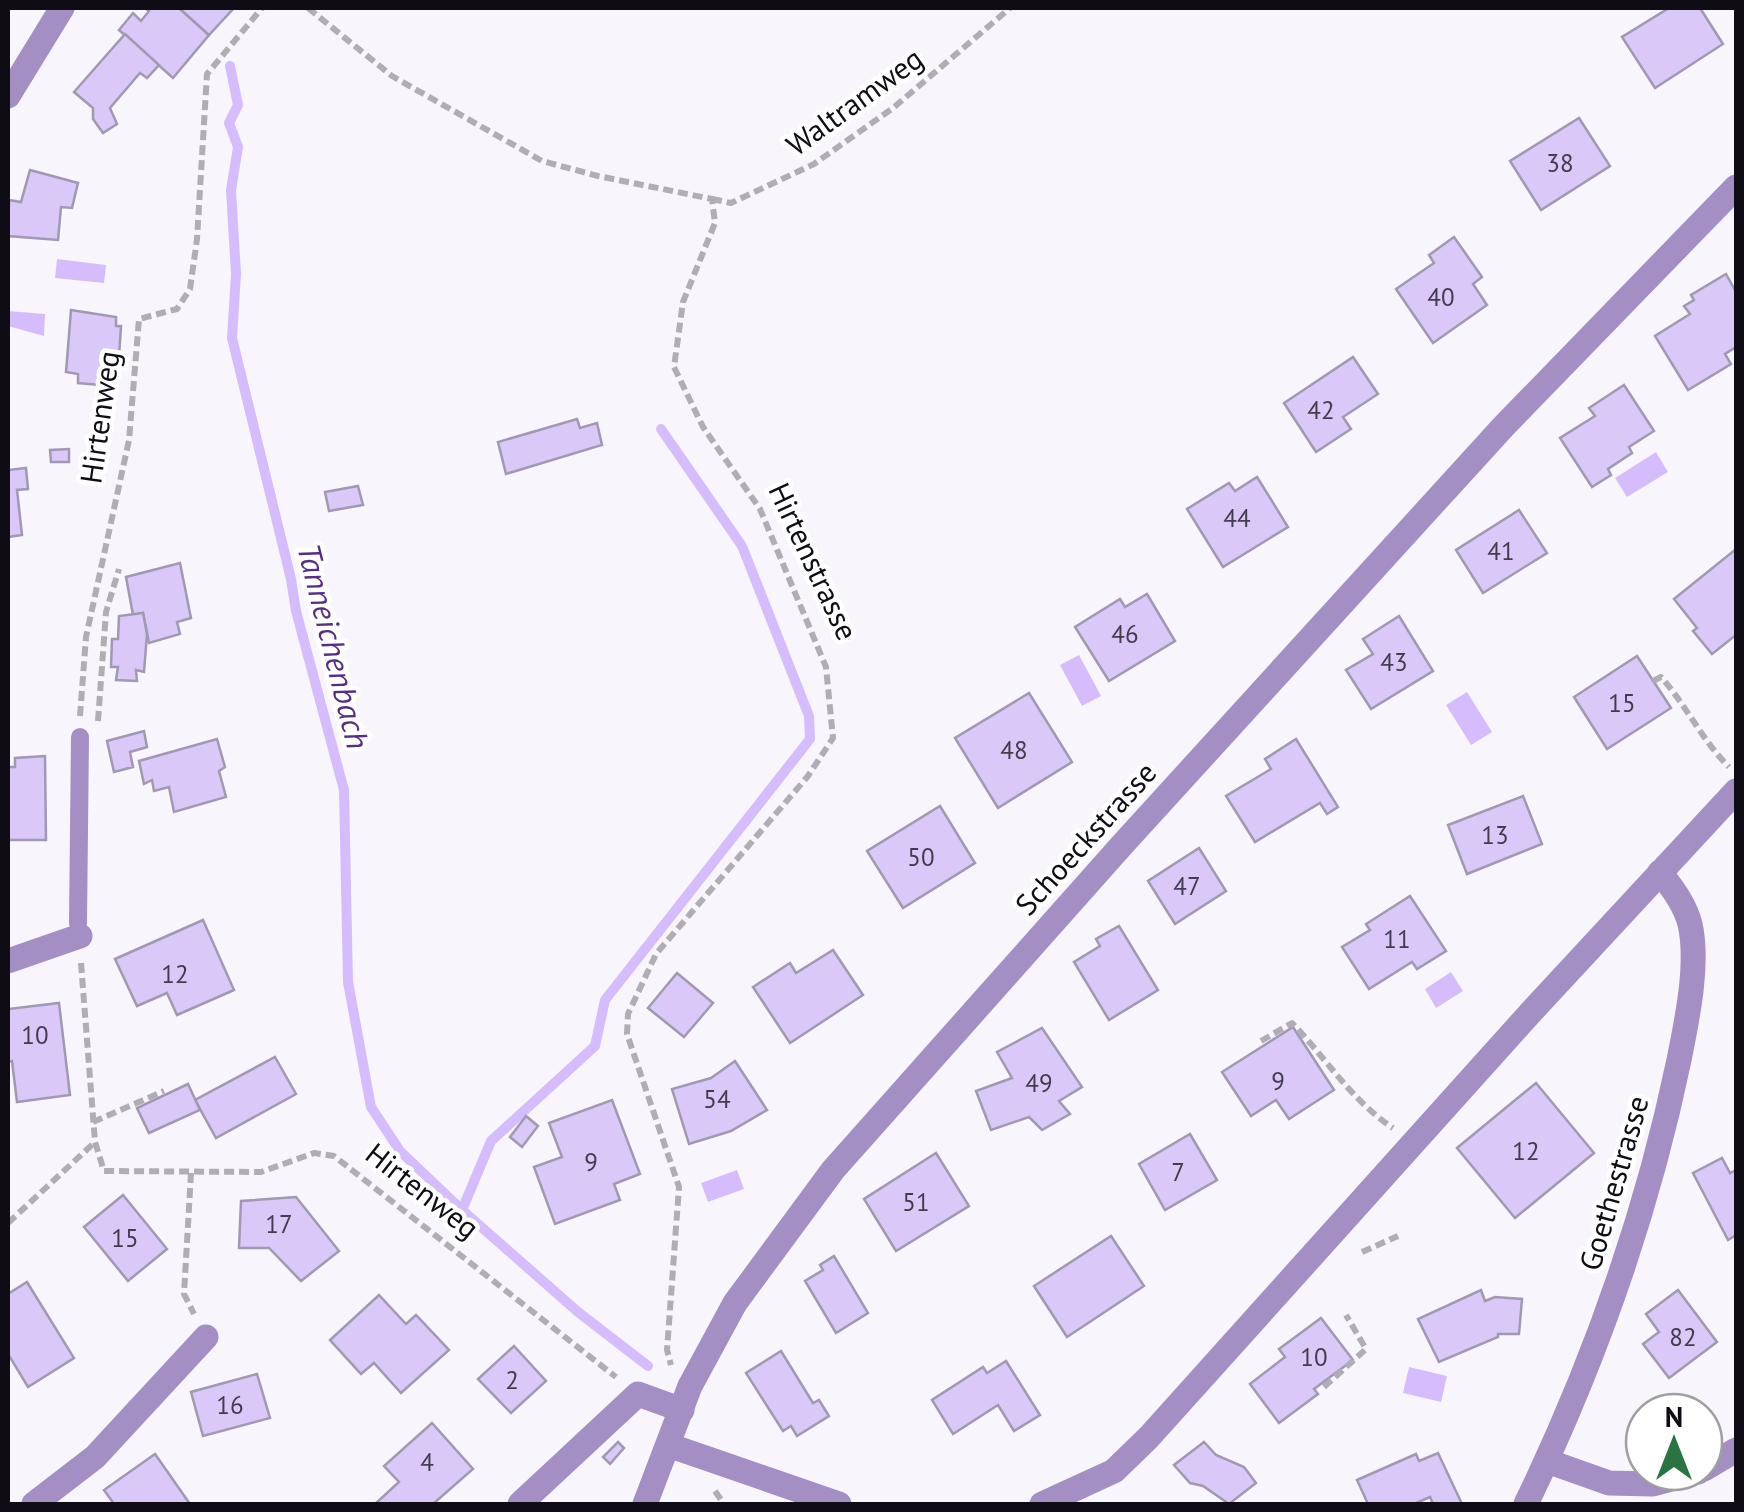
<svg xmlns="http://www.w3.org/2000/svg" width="1744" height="1512" viewBox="0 0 1744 1512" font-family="'PT Sans',sans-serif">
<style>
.water{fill:#d5bdfd}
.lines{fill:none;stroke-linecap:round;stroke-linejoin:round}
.stream{stroke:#d5bdfd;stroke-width:10}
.building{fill:#d9c8f8;stroke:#a198b2;stroke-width:2.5}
.path{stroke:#b0adb4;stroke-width:6;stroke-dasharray:10 5;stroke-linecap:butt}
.service{stroke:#a38fc4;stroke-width:18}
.minor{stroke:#a38fc4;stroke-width:25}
.labels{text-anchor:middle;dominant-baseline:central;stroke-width:9;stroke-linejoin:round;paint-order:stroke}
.number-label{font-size:25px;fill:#423b4e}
.street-label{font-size:30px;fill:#0f0c15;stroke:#fff}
.water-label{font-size:32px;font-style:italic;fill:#552c86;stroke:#fff}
</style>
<rect width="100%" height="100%" fill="#f8f6fc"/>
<g class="water">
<path d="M57,259L106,265L104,283L55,278Z"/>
<path d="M8,311L45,314L44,336L8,326Z"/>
<path d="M1656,452L1668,472L1627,497L1615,478Z"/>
<path d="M1079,655L1101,696L1082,706L1060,665Z"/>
<path d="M1467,692L1492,732L1471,745L1446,705Z"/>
<path d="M1451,972L1463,991L1436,1008L1425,989Z"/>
<path d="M737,1170L744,1189L708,1202L701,1183Z"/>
<path d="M1409,1367L1447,1376L1441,1402L1403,1393Z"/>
</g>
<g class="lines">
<g class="stream">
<path d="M230,66L238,105L229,123L238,147L231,190L236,274L232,338L291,579L296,611L344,790L348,982L371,1107L400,1151L462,1210L578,1312L648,1366"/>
<path d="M462,1210L491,1141L595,1046L605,1000L810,739L809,716L742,546L661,429"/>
</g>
</g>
<g class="building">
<path d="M145,8H179L209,35L173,78L119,30L133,13L141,21L149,11Z"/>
<path d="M179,8H234L209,35Z"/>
<path d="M1669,8H1700L1723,44L1655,88L1622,37Z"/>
<path d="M125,34L159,65L147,78L140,73L110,108L117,124L103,133L93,119V108L74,92Z"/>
<path d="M1579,118L1610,166L1541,210L1510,161Z"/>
<path d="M30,170L78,183L72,208L61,207L58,240L8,236L9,200L21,202Z"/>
<path d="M1454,237L1482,277L1473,284L1487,305L1433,343L1396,289L1434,263L1429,255Z"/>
<path d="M1726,274L1736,292V347L1725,354L1731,364L1688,390L1655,336L1690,314L1684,306L1694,300L1691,295Z"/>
<path d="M71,310L116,317V326H121L119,357H112V386L78,383V374L66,372Z"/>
<path d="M1353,357L1378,394L1343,417L1351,429L1316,452L1284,403Z"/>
<path d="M1624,385L1654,431L1629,447L1632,453L1608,469L1611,475L1592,487L1560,438L1595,416L1589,408Z"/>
<path d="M577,419L580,428L597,423L602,445L506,474L498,442Z"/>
<path d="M69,449V462H51L50,450Z"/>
<path d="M26,468L28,489L17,490L22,535L8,537V470Z"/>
<path d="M1257,477L1288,527L1223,567L1187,509L1229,483L1235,491Z"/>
<path d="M358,486L363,505L329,511L325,492Z"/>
<path d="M1519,510L1547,553L1483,593L1456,550Z"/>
<path d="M1736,549V635L1712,654L1693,631L1697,628L1674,599Z"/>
<path d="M180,563L191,618L177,622L180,634L149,643L143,613L133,615L126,577Z"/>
<path d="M1147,594L1175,641L1109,681L1075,627L1120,599L1125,607Z"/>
<path d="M143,613L147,634L144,672L136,670L137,681L116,680L118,667H111L112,639H118L119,616Z"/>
<path d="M1399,616L1433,671L1371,709L1346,670L1373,654L1363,639Z"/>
<path d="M1637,656L1671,708L1607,749L1574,697Z"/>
<path d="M1029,693L1072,762L998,808L955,738Z"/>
<path d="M144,731L147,747L130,752L133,767L114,772L107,741Z"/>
<path d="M217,739L225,767L219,771L226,797L174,812L169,787L154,791L152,780L144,784L139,761Z"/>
<path d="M1296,739L1338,807L1327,814L1320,803L1255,842L1226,796L1271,769L1265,759Z"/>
<path d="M45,756L46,840H8V767H15V758Z"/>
<path d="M1523,796L1542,844L1467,874L1448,825Z"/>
<path d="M940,806L975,863L903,908L867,851Z"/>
<path d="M1199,848L1226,891L1175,924L1148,881Z"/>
<path d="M1410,896L1446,951L1417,969L1412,962L1369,989L1342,947L1370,930L1366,924Z"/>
<path d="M203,920L234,990L177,1015L167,993L137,1006L115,959Z"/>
<path d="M1119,926L1158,990L1109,1020L1074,962L1100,946L1096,939Z"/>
<path d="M833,950L863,995L790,1043L753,987L790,963L796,973Z"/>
<path d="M677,973L713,1003L684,1037L648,1008Z"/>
<path d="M59,1003L70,1095L17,1102L12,1061L8,1062V1009Z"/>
<path d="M1293,1027L1334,1090L1289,1119L1276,1100L1251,1116L1222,1072Z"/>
<path d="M1042,1028L1082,1087L1059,1101L1070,1114L1042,1130L1029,1117L991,1130L976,1091L1012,1078L997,1052Z"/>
<path d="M275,1057L296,1094L216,1138L195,1100Z"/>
<path d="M735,1061L767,1110L731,1131L689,1144L672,1089L711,1078Z"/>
<path d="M1536,1083L1594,1153L1515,1218L1457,1148Z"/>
<path d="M188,1084L200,1110L149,1133L137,1108Z"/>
<path d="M612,1100L640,1174L614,1184L620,1200L555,1224L534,1167L562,1157L549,1123Z"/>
<path d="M526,1116L538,1126L522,1147L510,1137Z"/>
<path d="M1190,1134L1217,1180L1165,1210L1139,1164Z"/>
<path d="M936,1153L969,1206L896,1251L864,1199Z"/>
<path d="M1722,1158L1730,1173L1736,1170V1235L1728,1240L1693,1173Z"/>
<path d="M123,1195L167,1249L128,1281L84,1227Z"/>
<path d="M296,1197L339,1251L301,1281L269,1248H239L241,1201Z"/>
<path d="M1111,1236L1144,1286L1067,1337L1034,1286Z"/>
<path d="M834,1256L868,1313L836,1333L805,1281L823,1270L820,1265Z"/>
<path d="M27,1282L74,1358L28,1387L8,1354V1294Z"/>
<path d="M1481,1290L1485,1301L1495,1297L1522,1299L1519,1334H1498V1337L1439,1362L1418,1319Z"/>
<path d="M1678,1290L1717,1342L1669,1378L1643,1344L1659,1332L1646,1314Z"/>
<path d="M379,1295L406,1324L416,1315L449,1350L401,1393L374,1363L361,1374L330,1340Z"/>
<path d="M1321,1318L1353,1360L1314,1389L1318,1394L1279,1423L1250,1384L1285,1357L1279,1349Z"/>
<path d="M514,1346L546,1381L511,1413L478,1379Z"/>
<path d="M781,1351L813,1403L819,1400L829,1416L797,1436L791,1426L783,1431L746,1373Z"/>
<path d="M1006,1361L1040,1415L1014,1431L998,1405L953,1434L932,1400L983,1367L987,1373Z"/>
<path d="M257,1374L270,1418L203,1436L191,1392Z"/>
<path d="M432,1423L473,1469L433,1504H375L399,1482L384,1466Z"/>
<path d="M618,1442L624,1448L610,1464L603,1457Z"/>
<path d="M1204,1442L1216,1455L1244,1467L1256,1483L1229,1504L1203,1486L1190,1483L1174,1465Z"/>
<path d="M1438,1453L1462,1504H1433L1430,1497L1414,1504H1368L1357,1480L1416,1454L1419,1461Z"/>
<path d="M155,1454L190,1504H114L104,1490Z"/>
</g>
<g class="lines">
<g class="path">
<path d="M308,8L392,76L542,161L598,176L712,199L715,223L683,302L674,367L703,427L760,509L826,667L833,738L808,776L656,954L628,1014L627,1034L679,1187L667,1350L671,1365"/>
<path d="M712,199L731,203L814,164L893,108L1010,8"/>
<path d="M1653,681L1661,677C1686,705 1702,740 1729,767"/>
<path d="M80,716L86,637L129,440L139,319L177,309L190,289L197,239L207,74L262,8"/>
<path d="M98,721L106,612L119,569"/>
<path d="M81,963L95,1142L104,1171L261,1172L314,1153L334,1156L616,1377"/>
<path d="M1261,1041L1292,1023C1325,1057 1352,1101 1393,1128"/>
<path d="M93,1122L164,1091"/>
<path d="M191,1173L184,1294L194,1314"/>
<path d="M8,1223L95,1142"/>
<path d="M1362,1252L1398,1236"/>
<path d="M1324,1387L1366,1349L1346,1315"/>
<path d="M715,1491L724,1504"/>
</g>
<path class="service" d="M78,923L80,737"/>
<g class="minor">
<path d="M8,96L62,8"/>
<path d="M8,961L80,936"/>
<path d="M668,1445L839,1504"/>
<path d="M1547,1461L1609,1483L1653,1484L1698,1472"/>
<path d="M1704,1469L1736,1450"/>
<path d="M34,1504L95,1457L206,1337"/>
<path d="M520,1504L638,1394L682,1410"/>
<path d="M645,1504L690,1386L735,1303L833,1170L1122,845L1503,427L1736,187"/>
<path d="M1042,1504L1114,1471L1149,1437L1532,1011L1736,791"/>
<path d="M1526,1504C1594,1363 1647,1214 1679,1060C1687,1020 1699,964 1690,924C1685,904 1672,888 1660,872"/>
</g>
</g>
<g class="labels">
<g class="number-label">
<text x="1560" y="163">38</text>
<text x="1441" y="297">40</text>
<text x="1321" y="410">42</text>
<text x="1237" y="518">44</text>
<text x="1501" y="551">41</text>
<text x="1125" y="634">46</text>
<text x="1394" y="662">43</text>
<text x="1622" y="703">15</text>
<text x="1014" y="750">48</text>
<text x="1495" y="835">13</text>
<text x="921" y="857">50</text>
<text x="1187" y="886">47</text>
<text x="1397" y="939">11</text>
<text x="175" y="974">12</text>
<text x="35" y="1035">10</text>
<text x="1278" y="1081">9</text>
<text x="1039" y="1083">49</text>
<text x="717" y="1099">54</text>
<text x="1526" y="1151">12</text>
<text x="591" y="1162">9</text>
<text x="1178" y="1172">7</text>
<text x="916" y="1202">51</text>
<text x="279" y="1224">17</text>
<text x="125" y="1238">15</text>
<text x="1683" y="1337">82</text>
<text x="1314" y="1357">10</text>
<text x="512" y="1380">2</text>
<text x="230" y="1405">16</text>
<text x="427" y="1462">4</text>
</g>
<g class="street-label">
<text transform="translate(854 101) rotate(-36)">Waltramweg</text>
<text transform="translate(99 417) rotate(-82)">Hirtenweg</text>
<text transform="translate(814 561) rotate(65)">Hirtenstrasse</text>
<text transform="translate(1085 838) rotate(-48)">Schoeckstrasse</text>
<text transform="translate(1613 1183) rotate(-74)">Goethestrasse</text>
<text transform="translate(423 1190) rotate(38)">Hirtenweg</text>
</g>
<g class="water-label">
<text transform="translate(334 646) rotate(76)">Tanneichenbach</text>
</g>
</g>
<rect width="1744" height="1512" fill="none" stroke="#0f0c15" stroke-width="20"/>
<g transform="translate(1674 1442)"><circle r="48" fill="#ffffff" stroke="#9f9ea1" stroke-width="2.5"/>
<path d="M0-8L18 38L0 25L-18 38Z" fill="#2a7442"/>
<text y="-15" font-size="28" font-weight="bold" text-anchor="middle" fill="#0f0c15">N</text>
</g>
</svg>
